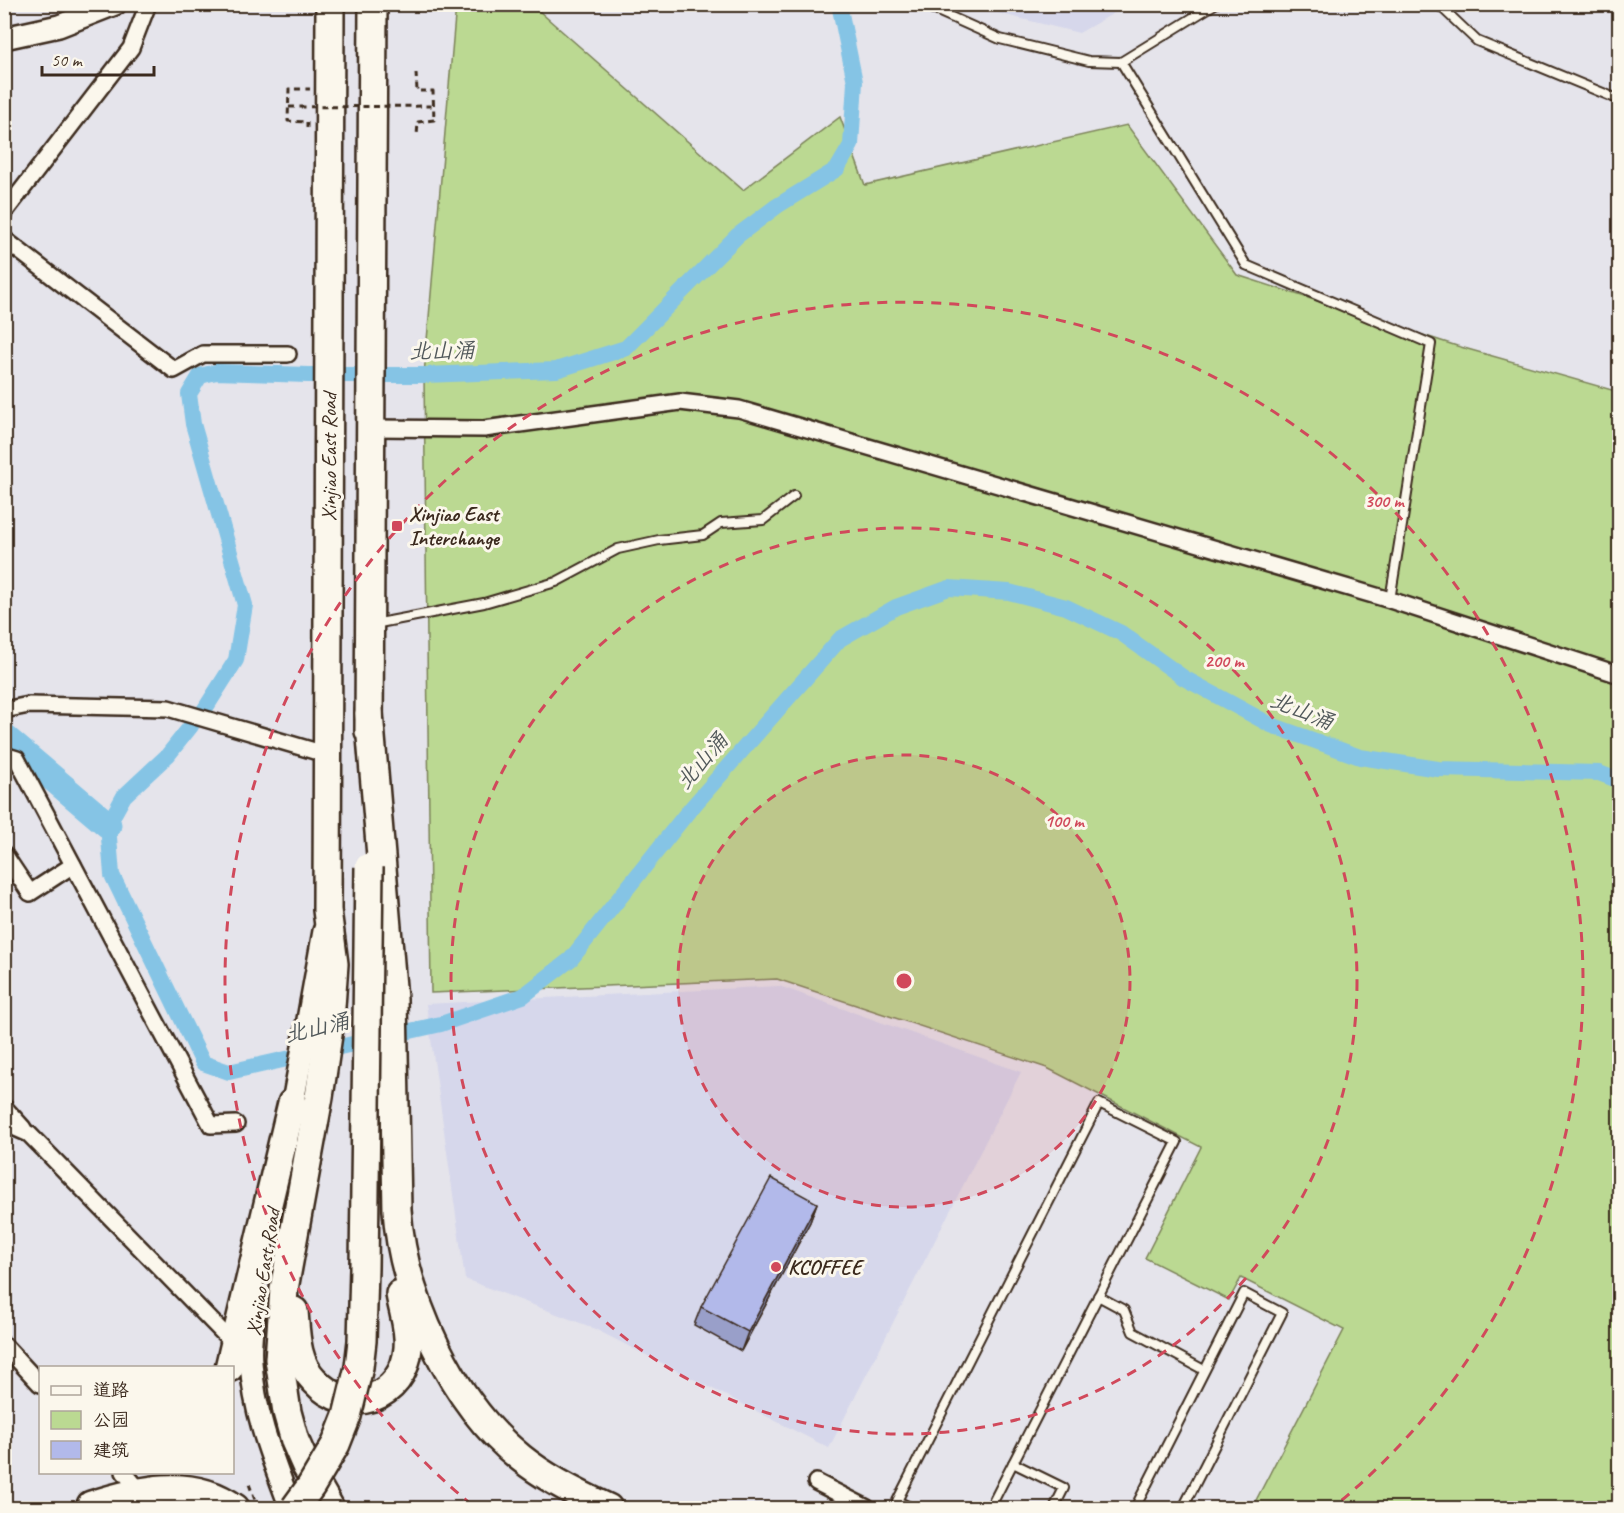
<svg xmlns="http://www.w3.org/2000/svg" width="1624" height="1513" viewBox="0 0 1624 1513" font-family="Caveat,'LXGW WenKai TC',sans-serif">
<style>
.built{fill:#d6d7eb}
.green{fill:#bbd992;stroke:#7b8258;stroke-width:1.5}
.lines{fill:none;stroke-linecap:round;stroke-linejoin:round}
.canal{stroke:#85c4e5;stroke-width:16}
.river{stroke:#85c4e5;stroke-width:27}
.lane-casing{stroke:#3b2a1e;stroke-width:12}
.street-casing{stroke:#3b2a1e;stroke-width:20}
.secondary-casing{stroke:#3b2a1e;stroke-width:26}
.highway-casing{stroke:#3b2a1e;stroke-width:32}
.path{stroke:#3b2a1e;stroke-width:3;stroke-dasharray:6 4.5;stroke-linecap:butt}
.lane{stroke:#fbf7ec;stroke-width:8}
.street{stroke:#fbf7ec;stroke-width:15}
.secondary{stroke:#fbf7ec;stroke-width:21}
.highway{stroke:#fbf7ec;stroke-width:27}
.highway-bridge-casing{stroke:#3b2a1e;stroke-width:32;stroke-linecap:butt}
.path-bridge{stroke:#3b2a1e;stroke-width:3;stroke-dasharray:6 4.5;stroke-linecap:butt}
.highway-bridge{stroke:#fbf7ec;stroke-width:27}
.wall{fill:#999fc9;stroke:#3b2a1e;stroke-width:1.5}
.shaded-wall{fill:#7d82a4;stroke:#3b2a1e;stroke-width:1.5}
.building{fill:#b2b9ea;stroke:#3b2a1e;stroke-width:1.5}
.ring{fill:none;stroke:#d1495b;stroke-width:3;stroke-dasharray:10 8}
.poi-dot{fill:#d1495b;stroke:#fbf7ec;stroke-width:2}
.labels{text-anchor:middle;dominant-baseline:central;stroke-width:6;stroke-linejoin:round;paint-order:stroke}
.street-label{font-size:21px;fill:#3b2a1e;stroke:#fbf7ec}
.poi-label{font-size:21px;font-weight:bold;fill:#3b2a1e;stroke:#fbf7ec;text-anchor:start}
.water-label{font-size:22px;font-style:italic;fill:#51585a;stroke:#fbf7ec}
.centre{fill:#d1495b;stroke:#fbf7ec;stroke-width:3}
.ring-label{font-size:18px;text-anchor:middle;font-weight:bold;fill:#d1495b;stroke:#fbf7ec;stroke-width:6;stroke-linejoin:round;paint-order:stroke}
</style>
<rect width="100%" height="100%" fill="#e5e4eb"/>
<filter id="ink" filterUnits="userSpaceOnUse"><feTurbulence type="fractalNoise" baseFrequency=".0167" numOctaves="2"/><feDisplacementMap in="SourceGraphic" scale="12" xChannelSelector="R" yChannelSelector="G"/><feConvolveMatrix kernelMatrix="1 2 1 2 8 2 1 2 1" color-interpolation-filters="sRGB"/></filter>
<g filter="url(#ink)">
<g class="built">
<path d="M965,5L1128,4V5L1079,33Z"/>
<path d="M779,986L1021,1072L829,1448L591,1327L465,1279L426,1004Z"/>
</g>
<path class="green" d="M531,4L743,190L840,117L865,185L1127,125L1237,275L1457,346L1619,392V1508H1252L1344,1330L1241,1278L1229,1300L1145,1258L1201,1147L1047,1068L777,979L431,993L424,375L456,5Z"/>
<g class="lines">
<g class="canal">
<path d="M203,712L236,660L245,605L193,424L189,394L200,376L216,372L308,375H424L556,370L626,348L737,236L777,206L837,169L851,145L855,82L839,4"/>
<path d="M191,726L168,755L124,796L108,825L112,875L203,1063L229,1072L441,1024L523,996L571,959L687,813L840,639L896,607L949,588L1009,592L1066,607L1121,633L1184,678L1271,725L1360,757L1438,769L1599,773L1620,781"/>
</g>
<path class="river" d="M4,737L108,825"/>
<g class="lane-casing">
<g id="lane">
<path d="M922,4L1000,39L1089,61L1121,62L1215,4"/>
<path d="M1438,4L1477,41L1620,100"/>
<path d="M1121,62L1246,265L1431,344L1390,600"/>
<path d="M374,624L484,603L556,582L618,549L659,540L703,535L721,523L763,520L794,496"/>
<path d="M1098,1296L1124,1310L1133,1332L1204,1370"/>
<path d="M912,1508L897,1501L1099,1103L1177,1142L1013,1463"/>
<path d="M990,1508L1013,1463L1064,1488L1054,1508"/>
<path d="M1135,1508L1244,1293L1282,1313L1183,1508"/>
</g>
</g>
<g class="street-casing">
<g id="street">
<path d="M4,213L131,48L148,4"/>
<path d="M4,239L174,370L203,354H288"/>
<path d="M372,428L484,429L680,402L739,409L1390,600L1620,675"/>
<path d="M4,710L29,705L168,708L328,755"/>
<path d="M4,755L17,759L211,1125L236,1124"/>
<path d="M4,854L30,893L73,865"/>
<path d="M4,1107L23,1128"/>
<path d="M4,1123L29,1134L235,1345"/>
<path d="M4,1345L40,1384"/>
<path d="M124,1472L134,1484"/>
<path d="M816,1482L867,1508"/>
</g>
</g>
<g class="secondary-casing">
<g id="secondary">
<path d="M4,38L59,26L115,4"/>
<path d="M290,1119L324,931"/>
<path d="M255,1303C253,1322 249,1343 251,1362C254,1414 273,1460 291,1508"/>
</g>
</g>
<g class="highway-casing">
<g id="highway">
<path d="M369,713L393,999L397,1210C403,1297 452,1403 521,1458C547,1479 577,1494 608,1508"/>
<path d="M369,731L373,4"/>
<path d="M294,1311C296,1335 296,1362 314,1380C348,1418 404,1399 408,1348C410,1330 403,1312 400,1294"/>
<path d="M229,1368L292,1103"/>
<path d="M91,1505C138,1490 191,1476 235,1508"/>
<path d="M330,1508L306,1466L295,1441L287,1412L279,1359L284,1289L319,1097L330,1021L334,964L327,910L330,4"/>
</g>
</g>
<g class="path">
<path d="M416,73L417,91H433L434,120L418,122L417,136"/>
<path d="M307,128V122L288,121L289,89H310"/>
<path d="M249,1484L258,1508"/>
</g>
<use href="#lane" class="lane"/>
<use href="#street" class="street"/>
<use href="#secondary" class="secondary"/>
<use href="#highway" class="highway"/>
<g class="highway-bridge-casing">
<path id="highway-bridge" d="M295,1508L311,1486L336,1444L347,1416L359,1367L362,1341L364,1268L369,867"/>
</g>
<path class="path-bridge" d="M289,107L434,106"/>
<use href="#highway-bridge" class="highway-bridge"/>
</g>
<path class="wall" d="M817,1203L810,1222L741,1351L694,1325L701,1307Z"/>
<path class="shaded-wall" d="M817,1203L810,1222L741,1351L748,1332Z"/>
<path class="building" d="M771,1178L817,1203L748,1332L701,1307Z"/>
</g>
<circle cx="904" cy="981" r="226" fill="#d1495b" fill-opacity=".12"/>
<g class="ring">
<circle cx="904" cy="981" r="226"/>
<circle cx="904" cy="981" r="453"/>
<path d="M472 1505A679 679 0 1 1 1336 1505"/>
</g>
<g class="poi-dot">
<rect x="391" y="520" width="12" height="12" rx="3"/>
<circle cx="776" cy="1267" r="6"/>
</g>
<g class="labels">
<g class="street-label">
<text transform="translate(329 457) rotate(-90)">Xinjiao East Road</text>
<text transform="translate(263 1272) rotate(-81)">Xinjiao East Road</text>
</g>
<g class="poi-label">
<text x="409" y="514">Xinjiao East<tspan x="409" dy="24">Interchange</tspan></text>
<text x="788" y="1267">KCOFFEE</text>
</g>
<g class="water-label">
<text transform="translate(442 351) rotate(-1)">北山涌</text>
<text transform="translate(1302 711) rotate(22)">北山涌</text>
<text transform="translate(702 761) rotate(-49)">北山涌</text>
<text transform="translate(317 1028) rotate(-13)">北山涌</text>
</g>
</g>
<circle cx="904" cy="981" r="9" class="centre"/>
<g class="ring-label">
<text x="1384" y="507">300 m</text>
<text x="1224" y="667">200 m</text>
<text x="1064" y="827">100 m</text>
</g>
<rect width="1624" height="1513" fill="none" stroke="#fbf7ec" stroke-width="24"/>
<rect x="12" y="12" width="1600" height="1489" fill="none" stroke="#3b2a1e" stroke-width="2" filter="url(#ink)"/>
<rect x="39" y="1366" width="195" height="108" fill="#fbf7ec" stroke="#aea59a" stroke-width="1.5"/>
<rect x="51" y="1386" width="30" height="9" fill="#fbf7ec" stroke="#aea59a" stroke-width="1.5"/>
<text x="93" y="1396" font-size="18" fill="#3b2a1e">道路</text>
<rect x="51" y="1411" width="30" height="18" fill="#bbd992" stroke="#aea59a" stroke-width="1.5"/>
<text x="93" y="1426" font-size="18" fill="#3b2a1e">公园</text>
<rect x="51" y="1441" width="30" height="18" fill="#b2b9ea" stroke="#aea59a" stroke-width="1.5"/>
<text x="93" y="1456" font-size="18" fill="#3b2a1e">建筑</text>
<path d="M42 66v9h112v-9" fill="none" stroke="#3b2a1e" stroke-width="3"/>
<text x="51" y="66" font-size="18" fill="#3b2a1e" stroke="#fbf7ec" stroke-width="4.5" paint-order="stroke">50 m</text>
</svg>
